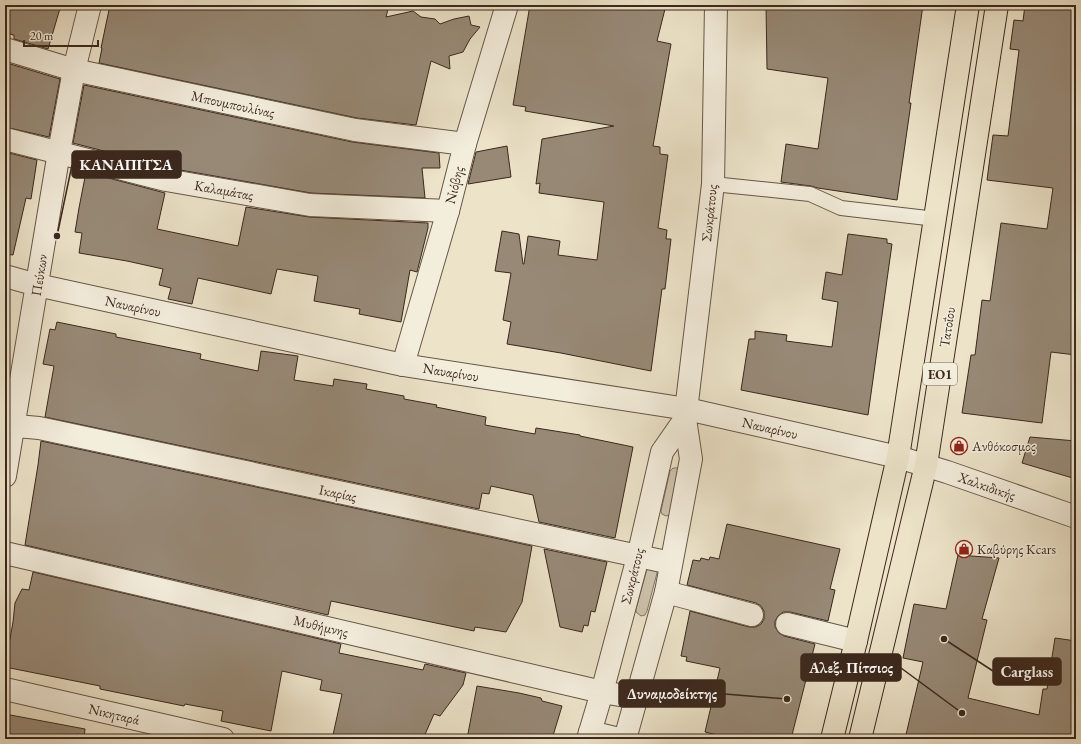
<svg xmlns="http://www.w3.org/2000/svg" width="1081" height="744" viewBox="0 0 1081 744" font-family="'EB Garamond',serif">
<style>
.green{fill:#cec3ac;stroke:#847664}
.building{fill:#978976;stroke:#3b281d}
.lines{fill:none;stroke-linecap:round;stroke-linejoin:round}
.lane-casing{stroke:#675748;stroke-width:16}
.street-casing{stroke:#675748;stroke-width:24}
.primary-casing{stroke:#3b281d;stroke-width:24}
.lane{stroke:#f3eddc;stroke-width:14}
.street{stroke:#f3eddc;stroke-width:22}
.primary{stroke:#ece3c9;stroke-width:22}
.labels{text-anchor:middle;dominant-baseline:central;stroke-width:3;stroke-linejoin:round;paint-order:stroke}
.shield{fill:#f3eddc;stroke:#726356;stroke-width:1}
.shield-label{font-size:13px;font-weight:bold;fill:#3b281d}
.street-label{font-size:14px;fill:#3b281d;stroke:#f3eddc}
.poi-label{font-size:14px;fill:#3b281d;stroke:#f3eddc;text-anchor:start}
.leader{fill:none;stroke:#3b281d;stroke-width:1.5}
.callout-dot{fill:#3b281d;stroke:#f3eddc;stroke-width:1.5}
.callout{fill:#3b281d;stroke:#3b281d;stroke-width:1.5}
.callout-label{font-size:15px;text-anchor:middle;font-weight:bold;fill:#fff}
</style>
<rect width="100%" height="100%" fill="#ece3c9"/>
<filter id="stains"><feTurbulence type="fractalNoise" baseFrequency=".005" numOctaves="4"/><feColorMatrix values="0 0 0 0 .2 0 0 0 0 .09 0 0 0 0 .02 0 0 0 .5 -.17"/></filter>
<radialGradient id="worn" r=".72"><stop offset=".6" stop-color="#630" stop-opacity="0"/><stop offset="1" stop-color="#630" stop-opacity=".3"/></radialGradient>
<g class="green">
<path d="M673,468H678L680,471L670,515L666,516L662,514L661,511L670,471Z"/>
<path d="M647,569H656L657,573L647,611L645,615L641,616L636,612V609Z"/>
</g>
<g class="building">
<path d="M5,5H61L48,49L14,39V35L9,34L10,32L5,31Z"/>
<path d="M110,5H389L386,17L413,11L421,17L435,19L440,24L454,19L469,16L471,25L480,27L470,39L463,52L449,56L450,69L431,61L416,125L357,118L99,63L102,48H101Z"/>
<path d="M530,5H666L657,41L671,44L653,146L660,147V154L668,155L658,228L667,230L666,239H671L665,289H662L651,371L561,353L507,344L511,322L503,320L511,273L495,271L502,231L519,234L523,264H524L528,236L560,241L558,255L597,260L604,202L539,193L540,183L536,184L542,139L614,126L525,111L526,107L513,105Z"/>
<path d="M766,5H923L909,103H911L897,200L818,188L811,186L781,182L786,144L818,149L828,78L767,69Z"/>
<path d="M1025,5H1076V355L1051,352L1042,423L962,413L971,355H975L982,300L990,301L1001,223L1047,229L1053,188L987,180L993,135L1008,136L1019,50L1010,49L1014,20L1023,21Z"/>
<path d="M7,63L60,79L49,137L5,127V71Z"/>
<path d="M84,85L352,142L439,153L440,168H422L425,198L311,193L169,168L73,143Z"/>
<path d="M507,146L511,177L468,184L476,152Z"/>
<path d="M5,152L37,160L31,199L26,198L13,255L5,254Z"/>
<path d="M86,172L165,193L157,229L238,246L246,207L309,217L428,223V228L417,272L410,270L401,322L359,314L360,309L314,301L318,276L277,269L271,294L198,278L192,304L168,299L171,288L159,285L163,269L127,261L79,253L82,233L75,232L79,208Z"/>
<path d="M848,234L887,239V243L892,244L868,415L741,390L749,339H755V331L787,335L786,341L832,347L838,302L822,299L826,272L842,275Z"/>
<path d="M57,322L116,334V337L201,354L200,359L258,371L261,351L298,356L294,380L333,386L334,379L367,384L366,389L404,396V399L437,405L436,407L486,417L485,425L535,434L536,428L580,435V436L633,447L615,538L539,522L533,495L491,486L489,494L482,493L479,509L45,417L54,366L43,364L50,329L55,330Z"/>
<path d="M1030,437L1076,441V479L1022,463Z"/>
<path d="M41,441L532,546L522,602L506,632L475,627L474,631L331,601L328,615L25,545L38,465Z"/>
<path d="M727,524L840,549L830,589L835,590L828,621L790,612H783L778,616L775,621V627L779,633L784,636L815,644L791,739H733L705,732L720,668L686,661L687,657L681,656L690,611L749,627H756L761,624L764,619V611L761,606L756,603L687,585L693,560L700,561L701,558L709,560L710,557L719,559Z"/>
<path d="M544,549L607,562L595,612L591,611L588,626L584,625L582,632L560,627Z"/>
<path d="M958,555L999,558L982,619L987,620L968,698L1039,715L1043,689H1047L1055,638L1076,641V739H905L923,662L903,658L914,604L946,609Z"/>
<path d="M33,572L341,644L339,653L423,670L425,664L466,673L463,685L440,716L434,714L423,739H351L333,735L342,694L320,690L322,680L282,671L271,731L221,721L223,711L185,704L184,706L100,689V686L5,667L13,622L15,603L22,589L29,590Z"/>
<path d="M477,686L519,693L541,698L542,701L562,706L552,739H467Z"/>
<path d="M5,714L85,729L84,739H5Z"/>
</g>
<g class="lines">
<g class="lane-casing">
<path id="lane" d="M713,184L810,194L841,208L936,219"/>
</g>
<g class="street-casing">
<g id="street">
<path d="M5,49L74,70L355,130L465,144"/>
<path d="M5,139L166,180L310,205L448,211"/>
<path d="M5,276L37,285L403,365L687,409L898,457L947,472L1076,517"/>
<path d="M403,365L448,211L465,144L507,5"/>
<path d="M5,425L39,428L671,563"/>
<path d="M5,476L59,152L74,70L90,5"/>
<path d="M5,553L602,692L637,698"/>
<path d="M666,592L752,615"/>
<path d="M787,624L856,641"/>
<path d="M5,689L223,739"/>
<path d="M590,732L619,739"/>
<path d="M588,739L602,692L638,557L662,452L685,419"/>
<path d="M625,739L666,592L691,459L685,419L713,184L716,5"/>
</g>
</g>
<g class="primary-casing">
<g id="primary">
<path d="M832,739L856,641L898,457L968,5"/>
<path d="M860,739L926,465L997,5"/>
</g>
</g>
<use href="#lane" class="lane"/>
<use href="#street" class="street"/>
<use href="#primary" class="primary"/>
</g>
<defs>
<g id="shop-ring" transform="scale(0.9)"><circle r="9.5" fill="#f3eddc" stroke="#8f2418" stroke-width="1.5"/><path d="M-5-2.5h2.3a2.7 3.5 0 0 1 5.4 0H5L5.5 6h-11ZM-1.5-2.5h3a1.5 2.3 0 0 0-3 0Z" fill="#8f2418"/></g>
</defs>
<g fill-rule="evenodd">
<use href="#shop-ring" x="959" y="446"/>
<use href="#shop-ring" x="964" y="549"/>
</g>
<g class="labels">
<rect class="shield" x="923" y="363" width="34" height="22" rx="3"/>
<g class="shield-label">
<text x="940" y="374">ΕΟ1</text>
</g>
<g class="street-label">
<text transform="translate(233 104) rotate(12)">Μπουμπουλίνας</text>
<text transform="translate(454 185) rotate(-76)">Νιόβης</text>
<text transform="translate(224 190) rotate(10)">Καλαμάτας</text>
<text transform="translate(709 213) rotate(-84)">Σωκράτους</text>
<text transform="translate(39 275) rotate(-81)">Πεύκων</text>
<text transform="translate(133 306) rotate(12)">Ναυαρίνου</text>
<text transform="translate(947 327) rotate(-81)">Τατοΐου</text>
<text transform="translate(451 372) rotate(9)">Ναυαρίνου</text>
<text transform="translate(770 428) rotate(13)">Ναυαρίνου</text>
<text transform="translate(987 486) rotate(19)">Χαλκιδικής</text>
<text transform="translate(338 493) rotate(12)">Ικαρίας</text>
<text transform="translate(632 576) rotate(-76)">Σωκράτους</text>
<text transform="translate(321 626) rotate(13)">Μυθήμνης</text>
<text transform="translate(114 714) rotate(13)">Νικηταρά</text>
</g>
<g class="poi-label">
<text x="972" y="446">Ανθόκοσμος</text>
<text x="977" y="549">Καβύρης Kcars</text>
</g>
</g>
<path class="leader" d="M57 236L72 165M962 713L901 668M944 639L993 671M787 699L725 694"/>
<g class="callout-dot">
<circle cx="57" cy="236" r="4"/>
<circle cx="962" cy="713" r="4"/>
<circle cx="944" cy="639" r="4"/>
<circle cx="787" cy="699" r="4"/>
</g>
<g class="callout">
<rect x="72" y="151" width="109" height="27" rx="4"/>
<rect x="801" y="654" width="100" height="27" rx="4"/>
<rect x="993" y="658" width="68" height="27" rx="4"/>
<rect x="619" y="680" width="106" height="27" rx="4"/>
</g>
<g class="callout-label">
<text x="126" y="170">ΚΑΝΑΠΙΤΣΑ</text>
<text x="851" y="673">Αλεξ. Πίτσιος</text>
<text x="1027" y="677">Carglass</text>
<text x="672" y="699">Δυναμοδείκτης</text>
</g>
<rect width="1081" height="744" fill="none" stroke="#ece3c9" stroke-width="20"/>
<rect x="6" y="6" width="1069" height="732" fill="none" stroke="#3b281d" stroke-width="2"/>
<rect x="10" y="10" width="1061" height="724" fill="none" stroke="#3b281d"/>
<path d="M24 40v6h74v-6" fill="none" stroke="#3b281d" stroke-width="2"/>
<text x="30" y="40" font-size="12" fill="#3b281d" stroke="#f3eddc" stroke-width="3" paint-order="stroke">20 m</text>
<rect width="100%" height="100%" filter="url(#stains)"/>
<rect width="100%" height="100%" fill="url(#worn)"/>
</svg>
